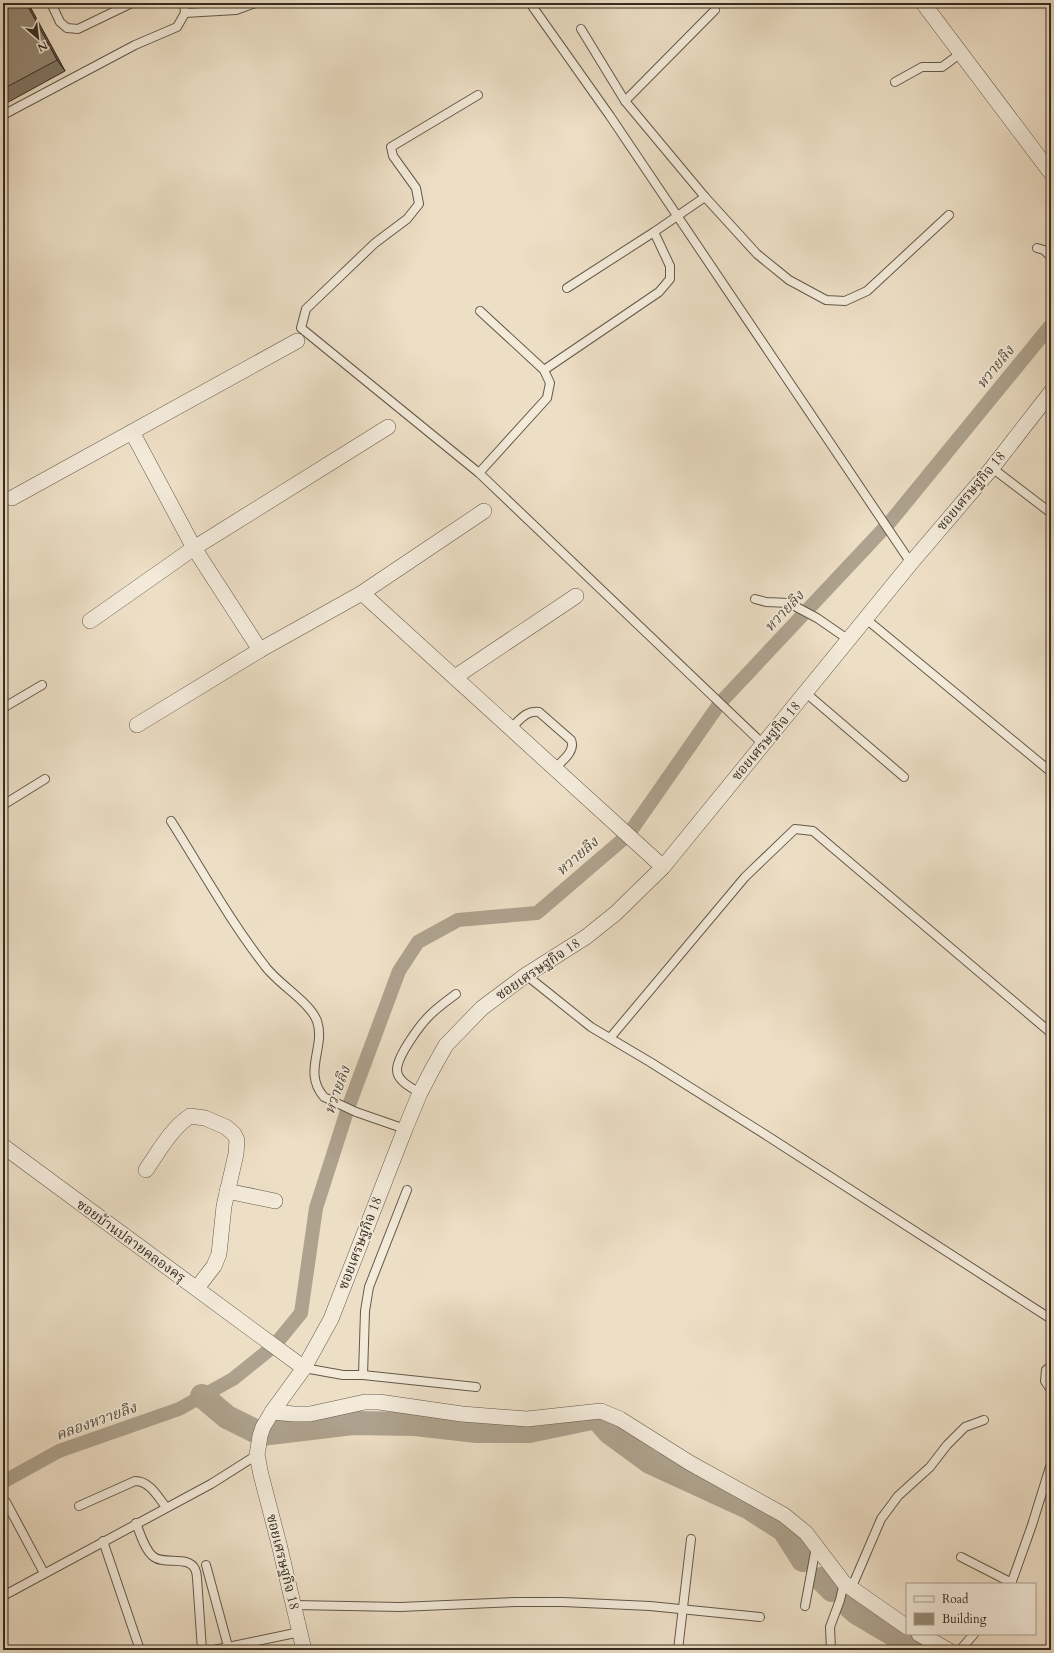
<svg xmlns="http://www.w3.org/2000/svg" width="1054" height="1653" viewBox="0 0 1054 1653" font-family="Cardo,'Noto Serif Thai',serif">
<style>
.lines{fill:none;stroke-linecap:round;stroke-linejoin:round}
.canal{stroke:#aea28e;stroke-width:14}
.river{stroke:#aea28e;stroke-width:24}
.service-casing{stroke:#63594a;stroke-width:10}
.minor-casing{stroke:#63594a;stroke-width:16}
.service{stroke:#f3eada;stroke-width:8}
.minor{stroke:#f3eada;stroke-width:15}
.wall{fill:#807665;stroke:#352c20}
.shaded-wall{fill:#686053;stroke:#352c20}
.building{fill:#958976;stroke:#352c20}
.labels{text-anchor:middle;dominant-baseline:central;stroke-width:3.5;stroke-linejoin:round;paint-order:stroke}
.street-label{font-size:14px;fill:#352c20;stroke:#f3eada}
.water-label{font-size:15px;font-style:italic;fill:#594f41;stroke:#f3eada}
</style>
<rect width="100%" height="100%" fill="#eddfc6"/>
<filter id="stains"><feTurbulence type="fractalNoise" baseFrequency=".005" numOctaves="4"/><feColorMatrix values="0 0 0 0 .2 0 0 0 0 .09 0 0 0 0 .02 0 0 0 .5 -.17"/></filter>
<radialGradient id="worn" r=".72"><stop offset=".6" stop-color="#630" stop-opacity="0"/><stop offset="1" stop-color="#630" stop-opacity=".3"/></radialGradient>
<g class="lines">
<path class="canal" d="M3,1482L59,1451L179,1409L233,1379L274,1346L301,1313L316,1208L348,1108L399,971L418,942L458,920L537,913L628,835L720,703L890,522L1051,325"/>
<g class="river">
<path d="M202,1396L227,1417L261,1434L353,1423L415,1424L477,1431H529L596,1417L609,1432L650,1462L748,1507L784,1530L803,1560"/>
<path d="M821,1579L832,1590"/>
<path d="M849,1606L857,1613L920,1650"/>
</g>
<g class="service-casing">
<g id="service">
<path d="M51,3L60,22L67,28L78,29L132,3"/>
<path d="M530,3L610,116L911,563"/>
<path d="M715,10L625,101L705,197L757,254L789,280L826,300L845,301L867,291L949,215"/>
<path d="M185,13L236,10L255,3"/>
<path d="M581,29L625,101"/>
<path d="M895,82L922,67H942L961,53"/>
<path d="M478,95L391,147L393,156L416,188L419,204L407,219L375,243L306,309L301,328L479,473L763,744"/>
<path d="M3,115L135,45L177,27L185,13L184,3"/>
<path d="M1037,248L1044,250L1051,257"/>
<path d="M567,288L654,232"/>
<path d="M480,311L544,370L659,292L670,279V266L654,232L705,197"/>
<path d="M992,468L1051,513"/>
<path d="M479,473L547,398L550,383L544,370"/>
<path d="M755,599L766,602L789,603L817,618L849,640"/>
<path d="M866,619L1051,772"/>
<path d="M806,693L904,777"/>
<path d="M3,708L42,685"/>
<path d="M511,728C520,720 526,710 539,712L571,740C576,751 562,761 555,768"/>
<path d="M3,805L45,779"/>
<path d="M171,821C202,870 230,921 265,966C278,984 310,1002 317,1021C326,1047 302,1072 324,1097L356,1112L405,1129"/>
<path d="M526,975L591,1027L650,1062L769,1137L1051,1319"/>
<path d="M610,1038L745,877L795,829L813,831L1051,1033"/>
<path d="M420,1093C412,1088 397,1081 397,1070C397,1056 420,1025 430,1015C438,1007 448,1000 456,994"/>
<path d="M1051,1366L1046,1370L1045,1381L1051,1390"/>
<path d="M304,1368L343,1375H363L476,1387"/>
<path d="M363,1375L365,1311L369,1287L407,1190"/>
<path d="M6,1502L44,1573"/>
<path d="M79,1506L135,1481C150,1481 158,1497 166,1507"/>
<path d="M136,1523C140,1533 145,1551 154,1557C164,1565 188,1555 195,1569C196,1571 197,1576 197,1578L202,1650"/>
<path d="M103,1541L140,1650"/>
<path d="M961,1557L1012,1583"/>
<path d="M206,1565L229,1650"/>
<path d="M1011,1584L1032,1525L1050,1467"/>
<path d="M851,1589L881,1519L898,1496L930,1467L947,1445L965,1427L984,1420"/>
<path d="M3,1596L211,1484L257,1455"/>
<path d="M294,1605L400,1607L516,1602H563L650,1606L760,1617"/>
<path d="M805,1606L816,1547"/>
<path d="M214,1650L300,1632"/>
<path d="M678,1650L691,1539"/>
<path d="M831,1650L830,1627L840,1600L844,1583"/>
<path d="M960,1650L974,1634"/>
</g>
</g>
<g class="minor-casing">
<g id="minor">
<path d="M923,3L1051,173"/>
<path d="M132,432L194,548L260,650"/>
<path d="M12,498L297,341"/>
<path d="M362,593L663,867"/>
<path d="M90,621L194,548L388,427"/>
<path d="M455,677L576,596"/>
<path d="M137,725L260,650L362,593L484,511"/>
<path d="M3,1146L304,1368"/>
<path d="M146,1170C159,1151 171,1129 190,1116L205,1118L226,1127L234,1134L237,1140L236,1154L224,1206L219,1254L214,1266L197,1288"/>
<path d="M227,1191L275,1201"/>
<path d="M272,1412L294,1414H310L365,1402H379L462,1414L527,1419L601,1411L620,1419L690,1463L784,1515L806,1533L844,1583L907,1627"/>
<path d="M919,1634L948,1650"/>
<path d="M304,1650L279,1544L261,1475L257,1455L260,1436L263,1427L272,1412L304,1368L331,1319L405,1129L420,1093L433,1068L446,1045L482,1008L526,975L586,937L616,913L663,867L911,563L992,468L1051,392"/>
</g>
</g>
<use href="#service" class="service"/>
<use href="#minor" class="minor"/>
</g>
<path class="wall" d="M3,3H28L65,71L3,105Z"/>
<path class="shaded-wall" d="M26,3H28L65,71L57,60Z"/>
<path class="building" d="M3,3H26L57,60L3,89Z"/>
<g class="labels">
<g class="street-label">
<text transform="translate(971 491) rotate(-50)">ซอยเศรษฐกิจ 18</text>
<text transform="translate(766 741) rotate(-50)">ซอยเศรษฐกิจ 18</text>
<text transform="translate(538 969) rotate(-34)">ซอยเศรษฐกิจ 18</text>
<text transform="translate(131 1241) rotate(36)">ซอยบ้านปลายคลองครุ</text>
<text transform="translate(360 1243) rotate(-69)">ซอยเศรษฐกิจ 18</text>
<text transform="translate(283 1562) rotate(76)">ซอยเศรษฐกิจ 18</text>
</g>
<g class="water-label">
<text transform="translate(995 367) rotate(-51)">หวายลิง</text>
<text transform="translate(784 611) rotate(-47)">หวายลิง</text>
<text transform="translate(577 856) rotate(-41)">หวายลิง</text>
<text transform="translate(337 1090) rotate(-70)">หวายลิง</text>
<text transform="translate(96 1421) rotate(-20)">คลองหวายลิง</text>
</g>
</g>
<rect width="1054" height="1653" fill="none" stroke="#eddfc6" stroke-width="16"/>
<rect x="4" y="4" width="1046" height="1645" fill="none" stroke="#352c20" stroke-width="2"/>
<rect x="8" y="8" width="1038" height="1637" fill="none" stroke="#352c20"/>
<rect x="906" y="1583" width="130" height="52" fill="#f3eada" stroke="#a79e90"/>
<rect x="914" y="1596" width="20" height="6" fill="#f3eada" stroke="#a79e90"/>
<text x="942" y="1603" font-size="12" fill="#352c20">Road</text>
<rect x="914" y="1613" width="20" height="12" fill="#958976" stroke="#a79e90"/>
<text x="942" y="1623" font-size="12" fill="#352c20">Building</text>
<g transform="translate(38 38) rotate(152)" stroke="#f3eada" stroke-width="3" paint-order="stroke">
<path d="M0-3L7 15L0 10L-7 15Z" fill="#352c20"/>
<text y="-6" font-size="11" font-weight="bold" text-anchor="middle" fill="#352c20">N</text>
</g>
<rect width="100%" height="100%" filter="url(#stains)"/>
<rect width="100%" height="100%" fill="url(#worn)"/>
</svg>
